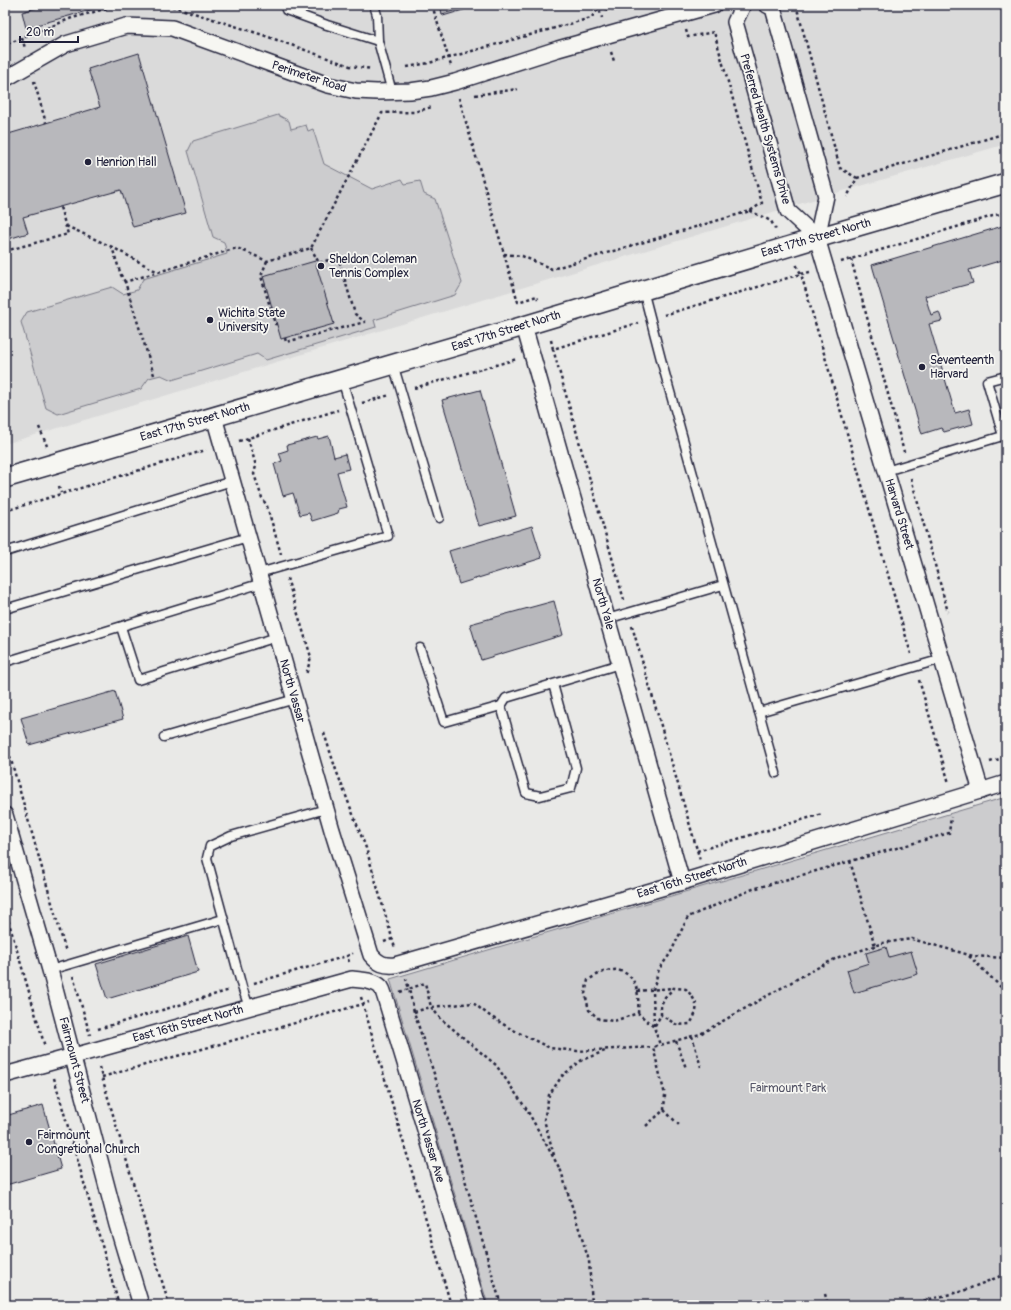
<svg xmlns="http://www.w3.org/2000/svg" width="1011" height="1310" viewBox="0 0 1011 1310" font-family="Pangolin,sans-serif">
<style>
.built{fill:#dadada}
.green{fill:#ccccce;stroke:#777784}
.building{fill:#b8b8bc;stroke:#22223b}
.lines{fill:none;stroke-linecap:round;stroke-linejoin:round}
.service-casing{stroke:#22223b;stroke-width:11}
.minor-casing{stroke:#22223b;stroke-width:18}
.tertiary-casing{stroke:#22223b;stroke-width:22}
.path{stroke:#22223b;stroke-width:2.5;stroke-dasharray:3 3;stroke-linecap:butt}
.service{stroke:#f6f6f2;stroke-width:8}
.minor{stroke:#f6f6f2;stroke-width:15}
.tertiary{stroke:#f6f6f2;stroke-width:19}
.poi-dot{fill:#22223b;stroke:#f6f6f2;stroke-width:1.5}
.labels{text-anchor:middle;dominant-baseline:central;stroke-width:3.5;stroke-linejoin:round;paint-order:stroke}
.street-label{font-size:12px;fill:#22223b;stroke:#f6f6f2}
.poi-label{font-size:12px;fill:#22223b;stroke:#f6f6f2;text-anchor:start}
.park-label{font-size:12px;fill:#555567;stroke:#f6f6f2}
</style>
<rect width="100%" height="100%" fill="#e9e9e7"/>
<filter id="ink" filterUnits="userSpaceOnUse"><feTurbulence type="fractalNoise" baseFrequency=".025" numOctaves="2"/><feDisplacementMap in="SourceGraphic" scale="8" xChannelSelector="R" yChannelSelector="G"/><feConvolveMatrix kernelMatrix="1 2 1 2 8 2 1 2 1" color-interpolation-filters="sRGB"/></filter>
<g filter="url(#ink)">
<path class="built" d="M5,5H1006V144L826,196L5,444Z"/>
<g class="green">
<path d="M278,115L289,121L291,129L306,125L308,131L313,129L324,164L372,189L402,179L405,184L420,181L424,194L435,199L462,283L455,295L374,320L376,327L266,360L257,354L172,380L161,375L149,378L141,389L58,414L46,408L21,322L27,312L112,287L123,294L137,290L143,279L227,254L224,242L213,237L188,151L193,141Z"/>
<path d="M1006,797V1305H488L390,979Z"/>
</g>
<g class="building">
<path d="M35,5H108L26,28L22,12L36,8Z"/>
<path d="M440,5H480L443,16Z"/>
<path d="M440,5H475L442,14Z"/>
<path d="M139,53L186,213L133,227L121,190L23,217L28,233L5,240V135L100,107L88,69Z"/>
<path d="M1006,225V259L969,270L973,283L925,296L931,315L939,312L942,321L929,324L955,413L969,409L973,424L944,432L941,428L922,434L872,265Z"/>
<path d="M315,261L334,324L281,339L263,276Z"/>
<path d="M480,390L516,516L479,526L442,400Z"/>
<path d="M329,436L334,457L345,454L349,469L337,472L347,507L339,509L338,513L312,521L309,513L300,515L293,493L283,496L274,464L282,461L279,453L288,450L287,445L317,437L318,439Z"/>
<path d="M532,526L542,558L459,584L449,551Z"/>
<path d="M554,601L563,635L481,660L470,624Z"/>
<path d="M115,691L123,719L29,745L21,718Z"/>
<path d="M188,936L198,972L107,999L96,964Z"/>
<path d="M886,947L889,957L911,951L918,974L854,993L847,970L869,963L866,953Z"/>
<path d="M43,1105L61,1169L6,1185L5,1116Z"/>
</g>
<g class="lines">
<g class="service-casing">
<g id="service">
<path d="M285,5L286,10L327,25L378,41"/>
<path d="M374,5L377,15L378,41L392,92"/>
<path d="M643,290L662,363L776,773"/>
<path d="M393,364L439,518"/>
<path d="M1003,436L987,381L1006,376"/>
<path d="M886,471L1006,435"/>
<path d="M5,552L232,481"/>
<path d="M259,573L388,536L342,379"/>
<path d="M5,609L248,537"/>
<path d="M607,619L723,585"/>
<path d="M121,627L138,680L277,637"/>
<path d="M420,648L444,722L501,706"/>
<path d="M5,662L262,583"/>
<path d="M553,684L576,768L571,788L540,796L526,793L501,706L506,698L620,664"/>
<path d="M759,712L942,659"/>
<path d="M164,737L295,699"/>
<path d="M50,970L223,919"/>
<path d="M249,1007L242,987L207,858L210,846L231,836L326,809"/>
</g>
</g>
<g class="minor-casing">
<g id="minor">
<path d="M743,5L735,22L788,211L817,238"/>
<path d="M767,5L773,8L826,196L817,238L981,791"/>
<path d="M5,79L66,44L126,26L172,28L328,85L356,91L377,92L410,91L431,88L455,82L558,49L714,5"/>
<path d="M524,326L682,882"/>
<path d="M214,417L332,830L371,955C379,964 384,966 395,965L682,882L1006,783"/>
<path d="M5,815L50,970L117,1225L141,1305"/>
<path d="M5,1075L352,979C361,980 374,980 381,987C383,990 384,994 385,997L478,1305"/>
</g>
</g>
<g class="tertiary-casing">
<path id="tertiary" d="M5,478L524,326L817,238L1006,183"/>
</g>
<g class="path">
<path d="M142,5L175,7L263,35L350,66L372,69"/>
<path d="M432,5L451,66"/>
<path d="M598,5L602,18"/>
<path d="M799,5L793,7L798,12L840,168L857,178L847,197"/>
<path d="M5,21L7,44L72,18L119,5"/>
<path d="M22,38L25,48"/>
<path d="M611,52L614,61"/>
<path d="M407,67L429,63L591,18L599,8L610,10L626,5"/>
<path d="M34,81L46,123"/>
<path d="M475,95L518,89"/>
<path d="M459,98L518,302L537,296L538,299"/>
<path d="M857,178L1006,133"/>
<path d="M750,211L771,221L776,230"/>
<path d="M66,226L112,247"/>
<path d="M5,251L68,234L60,207"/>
<path d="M504,254L522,256L552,269L750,211L762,203L714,32L688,37L686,30"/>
<path d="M851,259L904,452"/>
<path d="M267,261L261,276L275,324H277"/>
<path d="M841,262L1006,212"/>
<path d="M810,272L801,274L911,654"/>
<path d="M125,282L121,275L112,247L156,271"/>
<path d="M664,315L801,274L796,264"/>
<path d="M285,338L286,342L365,322L355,314L338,257L319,263L311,248"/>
<path d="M551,340L553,349"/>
<path d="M154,375L125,282L237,248L267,261L311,248L382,113L414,112L432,107"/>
<path d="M414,388L517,359"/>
<path d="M362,403L390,395"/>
<path d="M39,427L47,446"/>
<path d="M248,438L256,466L254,474L262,498L267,506L281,554"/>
<path d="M239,441L338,410"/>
<path d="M911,478L948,612"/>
<path d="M59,486L61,493"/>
<path d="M5,511L206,450"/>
<path d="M287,578L311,657L306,675"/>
<path d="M624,600L553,349L638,323"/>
<path d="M632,626L700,860"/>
<path d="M919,680L949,783"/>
<path d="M324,733L336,770L366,848L395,948"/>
<path d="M5,739L66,952"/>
<path d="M990,762L1006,757"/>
<path d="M697,851L822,814"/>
<path d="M850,861L875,946L882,943L912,939L973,956L1006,958"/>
<path d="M5,909L45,1047"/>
<path d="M384,942L392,939"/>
<path d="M875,946L839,957L811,971L700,1034L660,1045L654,1027L653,990L659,969L670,954L688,917L753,889L949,833L951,817"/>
<path d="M969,956L1006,992"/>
<path d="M349,962L347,956L353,953"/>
<path d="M73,976L90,1035"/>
<path d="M254,983L347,956"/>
<path d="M637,991L674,988"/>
<path d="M400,992L409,989L406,979"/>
<path d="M361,997L363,1004L369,1002"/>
<path d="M414,1012L431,1007L441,1019L496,1065L527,1110L561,1171L589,1261L592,1305"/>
<path d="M638,1013C639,999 639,979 623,972C620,971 617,969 614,970C605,970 596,975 588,980L585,994L589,1010L599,1019L614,1021L638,1013L654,1027L661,1015V1005L665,997L674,988L686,989C698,1003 700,1008 690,1024L677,1025L661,1015"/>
<path d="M98,1029L230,990"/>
<path d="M692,1036L701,1067"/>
<path d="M676,1041L686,1068"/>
<path d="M99,1067L169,1305"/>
<path d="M102,1077L363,1004L451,1305"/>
<path d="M54,1078L119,1305"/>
<path d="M664,1110L680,1126"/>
<path d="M646,1126L664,1110L665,1095L653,1047L660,1045"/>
<path d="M554,1155L544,1120L549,1095L562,1076L582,1060L605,1051"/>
<path d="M825,1294L828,1305"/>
<path d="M501,1305L439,1089L414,1012L409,989L425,983L431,1007L473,1003L490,1016L511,1029L550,1048L577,1051L653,1047"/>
<path d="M906,1305L963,1291L1006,1274"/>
</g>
<use href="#service" class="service"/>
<use href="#minor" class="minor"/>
<use href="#tertiary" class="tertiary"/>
</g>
</g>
<g class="poi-dot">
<circle cx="88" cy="162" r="4"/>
<circle cx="321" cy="266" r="4"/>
<circle cx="210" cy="320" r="4"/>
<circle cx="922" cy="367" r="4"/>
<circle cx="29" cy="1142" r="4"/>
</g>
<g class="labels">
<g class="street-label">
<text transform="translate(309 77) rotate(18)">Perimeter Road</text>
<text transform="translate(765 129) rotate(74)">Preferred Health Systems Drive</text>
<text transform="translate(816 238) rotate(-16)">East 17th Street North</text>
<text transform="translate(506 331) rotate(-17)">East 17th Street North</text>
<text transform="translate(195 422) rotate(-16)">East 17th Street North</text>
<text transform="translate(899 514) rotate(73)">Harvard Street</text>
<text transform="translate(603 604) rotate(74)">North Yale</text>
<text transform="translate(292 691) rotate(74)">North Vassar</text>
<text transform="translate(692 878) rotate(-17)">East 16th Street North</text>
<text transform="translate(188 1024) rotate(-15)">East 16th Street North</text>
<text transform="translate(74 1060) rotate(75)">Fairmount Street</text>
<text transform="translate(428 1141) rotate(73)">North Vassar Ave</text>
</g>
<g class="poi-label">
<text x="96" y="162">Henrion Hall</text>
<text x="329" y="259">Sheldon Coleman<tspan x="329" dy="14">Tennis Complex</tspan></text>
<text x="218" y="313">Wichita State<tspan x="218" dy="14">University</tspan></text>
<text x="930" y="360">Seventeenth<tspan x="930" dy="14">Harvard</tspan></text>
<text x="37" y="1135">Fairmount<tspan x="37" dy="14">Congretional Church</tspan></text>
</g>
<g class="park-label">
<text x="788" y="1088">Fairmount Park</text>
</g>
</g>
<rect width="1011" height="1310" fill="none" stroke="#f6f6f2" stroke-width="20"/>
<rect x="10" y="10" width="991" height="1290" fill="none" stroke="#22223b" stroke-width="1.5" filter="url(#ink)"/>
<path d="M20 36v6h58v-6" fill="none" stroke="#22223b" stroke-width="2"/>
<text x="26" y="36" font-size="12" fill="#22223b" stroke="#f6f6f2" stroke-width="3" paint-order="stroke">20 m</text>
</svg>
